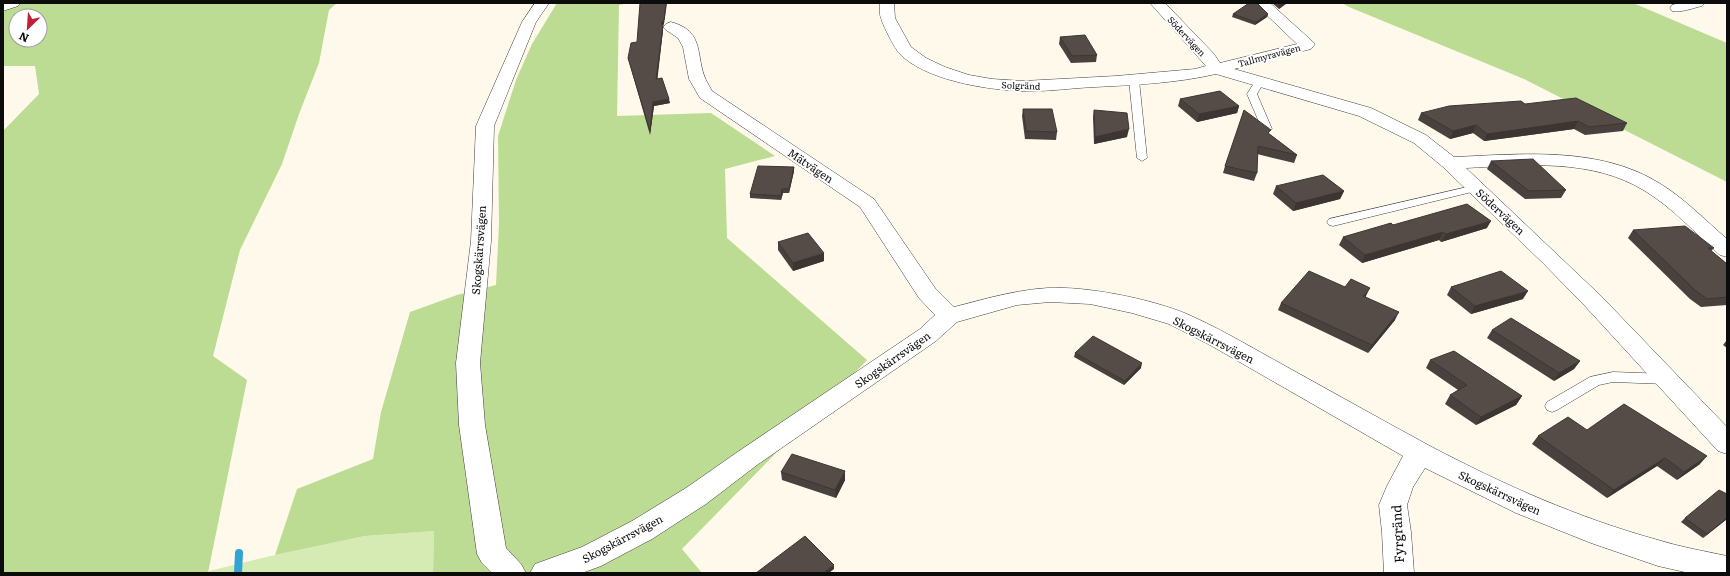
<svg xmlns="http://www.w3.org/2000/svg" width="1730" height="576" viewBox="0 0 1730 576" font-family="Literata,serif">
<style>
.green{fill:#d6ebb3}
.forest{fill:#bbdc92;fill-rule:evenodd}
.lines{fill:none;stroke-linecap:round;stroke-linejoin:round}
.stream{stroke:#31a4d3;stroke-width:8}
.lane-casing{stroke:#3f3f3f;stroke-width:1}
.street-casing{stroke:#3f3f3f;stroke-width:1}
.lane{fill:#fff;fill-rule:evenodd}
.street{fill:#fff;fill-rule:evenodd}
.wall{fill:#49413e}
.shaded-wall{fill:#3c3532}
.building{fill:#554c48;stroke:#3c3532}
.labels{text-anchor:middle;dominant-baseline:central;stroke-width:4;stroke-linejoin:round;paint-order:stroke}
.far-street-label{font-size:9px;fill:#0c0c0c;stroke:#fff}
.street-label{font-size:11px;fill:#0c0c0c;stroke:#fff}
.near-street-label{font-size:13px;fill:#0c0c0c;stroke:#fff}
</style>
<rect width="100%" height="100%" fill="#fff9eb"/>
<path class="green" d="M434,531L433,573H208L209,571L275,555L365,536Z"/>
<g class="forest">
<path d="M3,3H337L329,10L319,63L299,114L282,164L240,250L213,356L247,380L208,573H3V131L39,94L35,66H3ZM16,16H40V40H16Z"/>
<path d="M557,3H628L619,5L617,116L711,113L775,156L725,169L727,238L867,360L682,549L702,573H433L434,531L365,536L275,555L297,489L373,459L381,412L410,312L457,295L496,285L499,224L498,136L516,80L532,44Z"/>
<path d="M1342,3H1633L1727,43V182L1524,79L1349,7Z"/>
</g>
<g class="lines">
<path class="stream" d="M238,573L239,553"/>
<g class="lane-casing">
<g id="lane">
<path d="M1134,77L1139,80L1147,158L1142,161L1137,158L1129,80Z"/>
<path d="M1259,79L1264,82L1257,94L1272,129L1267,132L1262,129L1247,94L1256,80Z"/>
<path d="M1476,185L1480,186L1482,188L1480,190L1333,226L1329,225L1327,222L1329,219Z"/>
<path d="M1613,372L1667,374L1672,375L1674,379L1672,383L1667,384L1613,382L1599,385L1557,410L1552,412L1547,410L1545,406L1547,402L1590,377Z"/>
</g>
</g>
<g class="street-casing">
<g id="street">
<path d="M3,3H20L18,6L3,11Z"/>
<path d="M535,3H549L536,22L494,126L491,241L480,363L485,425L506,548L521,564L526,573H492L482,563L477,554L459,425L456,363L471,241L476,126L522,22Z"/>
<path d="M880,3H894L895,18L911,47L926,58L945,67L969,75L992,79L1023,81L1116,76L1195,69L1206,66L1150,3H1165L1214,54L1220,63L1297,44L1254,3H1270L1312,41L1315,44L1311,49L1234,69L1371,108L1426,135L1454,157C1522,154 1599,146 1659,183C1684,198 1705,220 1727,239V257L1720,255C1695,233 1673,208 1645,191C1592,158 1526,165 1466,168L1601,296L1727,427V454L1718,451L1585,306L1542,262L1443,167L1414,143L1359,116L1216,74C1177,83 1135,85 1095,87C1071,88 1046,92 1022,91C987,90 924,80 899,53C894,47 883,26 881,18C879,14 880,8 880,3Z"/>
<path d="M1680,3H1704L1702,6C1693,8 1681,13 1672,11L1670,8L1672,5Z"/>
<path d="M671,22C706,31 695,57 706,80C708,84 710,87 712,91L874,199L935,288L954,307C985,299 1015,290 1048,288C1087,286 1151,299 1187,314C1221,329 1254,349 1287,367C1334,393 1382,420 1430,446C1502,484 1578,518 1658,540C1680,547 1704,551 1727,556V573H1689L1658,566L1591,543L1516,513L1425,468L1413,487L1407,505L1411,532L1414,573H1384L1382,532L1379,505L1387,486L1403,456L1210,345L1169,324L1132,313L1090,304L1050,302L1017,305L957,322L936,341L757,465L706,504L652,539L601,566L582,573H530L535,564L582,547L632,521L686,488L739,451L920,329L935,315L919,298L860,207L700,98L689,79L683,47L678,38L666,30L663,27L666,24Z"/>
</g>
</g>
<use href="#lane" class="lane"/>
<use href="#street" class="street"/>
</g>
<g class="wall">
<path d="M1272,3H1287L1279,9Z"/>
<path d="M1233,14H1268L1267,17L1255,25L1232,17Z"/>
<path d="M664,24L663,26V30L657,79L670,103L654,106L650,135L628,58L637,42Z"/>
<path d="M1060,37L1097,55L1096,62L1071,63L1059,44Z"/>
<path d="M1180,99L1239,106L1237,113L1197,122L1178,106Z"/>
<path d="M1525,104L1627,123L1623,131L1585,135L1574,129L1484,141L1473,133L1450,139L1418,120L1421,113Z"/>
<path d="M1023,109L1057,132L1056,140L1025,139L1022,116Z"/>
<path d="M1094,110L1127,137L1094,144L1093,117Z"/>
<path d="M1269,134L1297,155L1294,163L1257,154V173L1254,181L1223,173L1225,166Z"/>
<path d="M1491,161L1566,190L1561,198L1525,199L1487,169Z"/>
<path d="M794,167V171L789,193H783L781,200L750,198V194Z"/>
<path d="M1276,186L1344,191L1340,199L1293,211L1273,194Z"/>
<path d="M1393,225L1487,228L1441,242L1439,240L1362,263L1339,245L1343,237Z"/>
<path d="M1633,230L1714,248L1711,251L1727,264V305L1701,307L1690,299L1628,238Z"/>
<path d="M778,242L824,261L793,271L778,250Z"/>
<path d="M1451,287L1523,299L1471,314L1447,295Z"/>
<path d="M1366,296V297L1395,320L1368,353L1278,310L1281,303Z"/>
<path d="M1492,330L1580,361L1574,369L1554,381L1487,338Z"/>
<path d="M1727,340V348L1723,345Z"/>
<path d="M1075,353L1141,368L1124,385L1074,357Z"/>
<path d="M1430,360L1522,396L1516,405L1476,425L1445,404L1450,395L1458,390L1426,368Z"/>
<path d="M1587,430L1700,464L1677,480L1657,466L1607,498L1532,444L1538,436Z"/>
<path d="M781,472L845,480L836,498L782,480Z"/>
<path d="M1727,494V519L1703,538L1681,522L1685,518Z"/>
</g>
<g class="shaded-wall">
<path d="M666,3H667L664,24L662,27L661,23Z"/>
<path d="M1280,3H1287L1279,9Z"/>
<path d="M1268,14L1267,17L1255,25L1256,22Z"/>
<path d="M663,26V30L657,83L656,79Z"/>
<path d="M669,99L670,103L654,106L650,135V131L653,102Z"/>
<path d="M1239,106L1237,113L1197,122L1199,114Z"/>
<path d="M1578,121L1574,129L1484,141L1487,134Z"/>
<path d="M1476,125L1473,133L1450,139L1453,131Z"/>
<path d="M1129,129L1127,137L1094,144L1095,137Z"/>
<path d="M794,167V171L789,193V189Z"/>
<path d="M782,189L783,193L781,200V196Z"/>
<path d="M1344,191L1340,199L1293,211L1296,203Z"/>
<path d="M1491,221L1487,228L1441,242L1446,234Z"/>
<path d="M1443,232L1439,240L1362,263L1365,255Z"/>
<path d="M824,253V261L793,271V263Z"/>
<path d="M1370,288L1366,296L1359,304L1363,296Z"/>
<path d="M1528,291L1523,299L1471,314L1475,306Z"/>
<path d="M1399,312L1395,320L1368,353L1372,345Z"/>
<path d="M1580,361L1574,369L1554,381L1559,373Z"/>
<path d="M1142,363L1141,368L1124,385L1125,381Z"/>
<path d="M1522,396L1516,405L1476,425L1481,417Z"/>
<path d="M1707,456L1700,464L1677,480L1684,472Z"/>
<path d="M1665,458L1657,466L1607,498L1614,490Z"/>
<path d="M845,471V480L836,498L835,490Z"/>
<path d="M1727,518V519L1703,538L1707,534Z"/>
<path d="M834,565V569L829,573H823Z"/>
</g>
<g class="building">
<path d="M640,3H666L664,20L661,23L663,26L656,79L662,78L669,99L653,102L650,131L628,58L631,43L637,42Z"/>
<path d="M1249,3H1257L1268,14L1256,22L1233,14Z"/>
<path d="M1085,35L1097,55L1072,56L1060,37Z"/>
<path d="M1220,91L1239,106L1199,114L1180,99Z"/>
<path d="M1576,98L1627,123L1589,127L1578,121L1487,134L1476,125L1453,131L1421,113L1449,106L1521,101L1525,104Z"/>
<path d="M1023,109H1052L1057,132L1026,131Z"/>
<path d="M1094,110L1127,113L1129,129L1095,137Z"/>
<path d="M1244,110L1271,130L1268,133L1297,155L1258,146L1257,173L1225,166Z"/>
<path d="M1533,159L1566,190L1529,191L1491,161Z"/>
<path d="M758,166L794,167L789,189H782L781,196L750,194Z"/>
<path d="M1323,175L1344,191L1296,203L1276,186Z"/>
<path d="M1467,204L1491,221L1446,234L1443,232L1365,255L1343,237L1391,223L1393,225Z"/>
<path d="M1685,226L1714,248H1708L1727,264V297L1707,299L1696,291L1633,230Z"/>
<path d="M808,233L824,253L793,263L778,242Z"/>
<path d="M1309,271L1345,287L1351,279L1370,288L1363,296L1399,312L1372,345L1281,303Z"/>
<path d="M1501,271L1528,291L1475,306L1451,287Z"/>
<path d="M1511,318L1580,361L1559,373L1492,330Z"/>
<path d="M1093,336L1142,363L1125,381L1075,353Z"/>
<path d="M1454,351L1522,396L1481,417L1450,395L1467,385L1430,360Z"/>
<path d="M1624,404L1707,456L1684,472L1665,458L1614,490L1538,436L1568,417L1587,430Z"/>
<path d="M792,454L845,471L835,490L781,472Z"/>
<path d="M1719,490L1727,494V518L1707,534L1685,518Z"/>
<path d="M805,536L834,565L823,573H756Z"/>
</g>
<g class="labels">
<g class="far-street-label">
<text transform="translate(1187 36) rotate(47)">Södervägen</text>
<text transform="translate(1269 55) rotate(-15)">Tallmyravägen</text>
<text transform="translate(1021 85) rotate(2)">Solgränd</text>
</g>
<g class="street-label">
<text transform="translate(811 165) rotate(34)">Mätvägen</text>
<text transform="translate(1501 211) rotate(43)">Södervägen</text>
<text transform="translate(478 250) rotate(-86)">Skogskärrsvägen</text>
<text transform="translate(1214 339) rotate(27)">Skogskärrsvägen</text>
<text transform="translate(892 359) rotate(-35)">Skogskärrsvägen</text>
<text transform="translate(1500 492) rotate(25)">Skogskärrsvägen</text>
<text transform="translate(622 538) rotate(-28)">Skogskärrsvägen</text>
</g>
<g class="near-street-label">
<text transform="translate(1397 534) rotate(-93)">Fyrgränd</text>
</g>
</g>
<rect width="1730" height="576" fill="none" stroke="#0c0c0c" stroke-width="8"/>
<g transform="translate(28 28) rotate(205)"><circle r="19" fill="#ffffff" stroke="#9e9e9e"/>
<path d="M0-3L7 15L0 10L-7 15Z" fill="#c11f38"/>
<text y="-6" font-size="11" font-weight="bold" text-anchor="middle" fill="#0c0c0c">N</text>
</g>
</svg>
